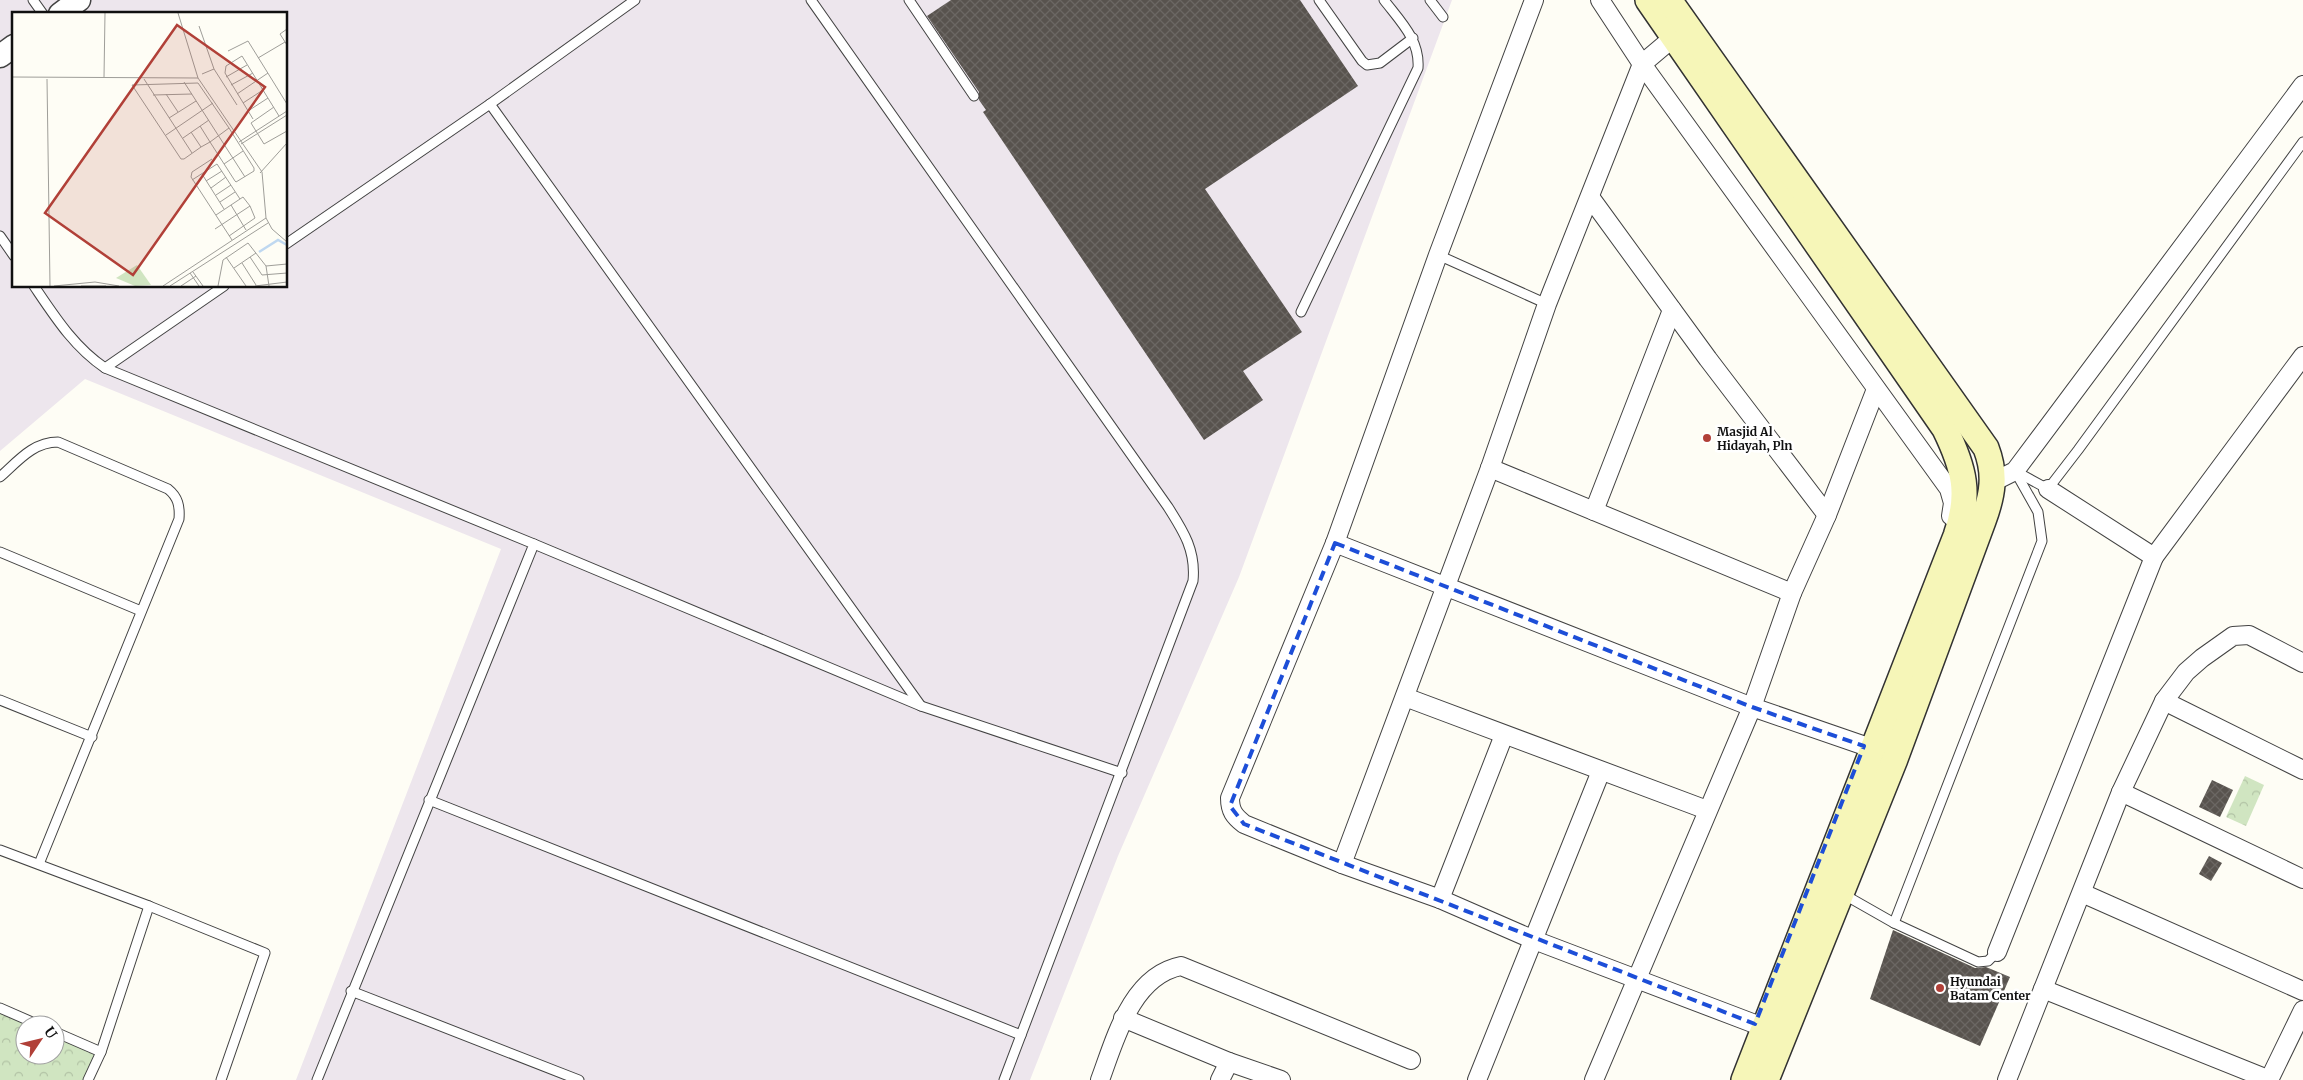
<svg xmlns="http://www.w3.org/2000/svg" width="2303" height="1080" viewBox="0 0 2303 1080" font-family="Merriweather,serif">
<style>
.industrial{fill:#ede6ed;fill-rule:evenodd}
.park{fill:url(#park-crowns)}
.building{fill:url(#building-cross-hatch)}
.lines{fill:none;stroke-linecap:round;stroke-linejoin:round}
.service-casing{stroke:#434343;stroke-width:11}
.minor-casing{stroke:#434343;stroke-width:20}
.tertiary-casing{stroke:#434343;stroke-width:25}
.secondary-casing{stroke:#323232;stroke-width:28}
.service{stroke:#fff;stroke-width:9}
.minor{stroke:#fff;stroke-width:18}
.tertiary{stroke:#fff;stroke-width:22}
.secondary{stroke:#f6f6b8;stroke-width:25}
.marked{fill:none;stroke:#1d4ed8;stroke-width:4;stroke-dasharray:10 6;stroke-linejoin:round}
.poi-dot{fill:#b14038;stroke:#fff;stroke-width:2}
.labels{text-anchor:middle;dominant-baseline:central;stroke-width:5;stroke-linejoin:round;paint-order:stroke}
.poi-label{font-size:12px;font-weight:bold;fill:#101010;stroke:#fff;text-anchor:start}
.inset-river{fill:none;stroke:#bfd8f0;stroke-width:2.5}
.inset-road{fill:none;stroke:#9f9e99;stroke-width:1}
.view{fill:#b14038;fill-opacity:0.15;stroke:#b14038;stroke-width:2.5}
.inset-edge{fill:none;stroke:#101010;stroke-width:2.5}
</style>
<defs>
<pattern id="park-crowns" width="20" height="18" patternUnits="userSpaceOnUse" patternTransform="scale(1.25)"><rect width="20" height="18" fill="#d0e5c1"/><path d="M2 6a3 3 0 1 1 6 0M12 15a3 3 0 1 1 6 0" fill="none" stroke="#b2c3a5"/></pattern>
<pattern id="building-cross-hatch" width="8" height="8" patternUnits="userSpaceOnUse" patternTransform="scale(1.25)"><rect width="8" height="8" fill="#58534e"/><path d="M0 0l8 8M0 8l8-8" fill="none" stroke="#6b6763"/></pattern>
</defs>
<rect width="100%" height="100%" fill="#fefdf5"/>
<path class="industrial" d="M0,0H1452L1239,577L1118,856L1030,1080H296L501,549L85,379L0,451ZM14,14H286V286H14Z"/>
<g class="park">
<path d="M2245,776L2264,785L2246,826L2226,817Z"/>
<path d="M0,1011L35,1025H25V1055H55V1033L101,1052L91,1080H0Z"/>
</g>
<g class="building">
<path d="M951,0H1300L1358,86L1205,189L1302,332L1243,371L1263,400L1204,440L983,112L986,110L979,100V92L927,16Z"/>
<path d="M2212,780L2233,790L2220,817L2199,807Z"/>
<path d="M2209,856L2222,863L2211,881L2199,874Z"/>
<path d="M1893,930L1975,968L1986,967L2010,977L1980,1046L1870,999Z"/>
</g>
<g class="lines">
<g class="service-casing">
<g id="service">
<path d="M33,0L43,14"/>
<path d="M811,0L1168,507C1184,532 1196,551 1193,581L1004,1080"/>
<path d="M909,0L974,96"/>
<path d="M1319,0L1362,61L1367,65L1380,63L1413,38"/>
<path d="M1430,0L1443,17"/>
<path d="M490,104L921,706"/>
<path d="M0,236L14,256"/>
<path d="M286,244L490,104L635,0"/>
<path d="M1438,255L1547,304"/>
<path d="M34,286C55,317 74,347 105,368L534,544L317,1080"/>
<path d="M1301,312L1418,68C1420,40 1400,21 1384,0"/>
<path d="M105,368L224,286"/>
<path d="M2015,471L2048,489L2078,450L2303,142"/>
<path d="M0,477C18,461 33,442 58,442L168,489C178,497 180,506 179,519L39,864"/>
<path d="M534,544L921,706L1122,773"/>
<path d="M0,552L141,611"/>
<path d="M0,700L92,737"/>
<path d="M429,800L1021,1035"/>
<path d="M0,850L149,906L265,953L221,1080"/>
<path d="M1843,894L1894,923L1978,962L1988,961L1997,952"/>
<path d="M1894,923L2042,541L2038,512L2015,471"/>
<path d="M351,991L579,1080"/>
<path d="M0,1008L39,1025"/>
<path d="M55,1032L101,1052"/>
<path d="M88,1080L101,1052L149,906"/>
</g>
</g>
<g class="minor-casing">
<g id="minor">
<path d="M1534,0L1438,255L1335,543L1230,798C1230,811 1234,816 1244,824L1342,864L1440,899L1534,940L1755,1024"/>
<path d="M1600,0L1642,64L1949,489L1953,503L1951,516"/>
<path d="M1590,197L1708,359L1827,515"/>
<path d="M1490,468L1792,593"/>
<path d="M1993,482L2015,471L2303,85"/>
<path d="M2048,489L2154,557L2303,356"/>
<path d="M1594,511L1672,310"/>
<path d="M1335,543L1752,707L1874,749"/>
<path d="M1405,697L1707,810"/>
<path d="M2164,701L2303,770"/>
<path d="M2121,792L2303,879"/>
<path d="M1342,864L1490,468L1547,304L1642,64L1674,37"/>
<path d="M2082,893L2303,991"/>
<path d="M1440,899L1504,735"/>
<path d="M1997,952L2154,557"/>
<path d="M2043,989L2270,1080"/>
<path d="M1123,1018L1229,1062L1281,1080"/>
<path d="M1100,1080C1115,1040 1131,976 1181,966L1411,1060"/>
<path d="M1220,1080L1229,1062"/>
<path d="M1477,1080L1601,771"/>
<path d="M1594,1080L1752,707L1792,593L1827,515L1876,389"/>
<path d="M2007,1080L2121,792L2164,701L2186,672L2202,658L2233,636L2249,635L2303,663"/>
<path d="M2269,1080L2303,1010"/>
</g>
</g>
<g class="tertiary-casing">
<g id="tertiary">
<path d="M60,14L79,0"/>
<path d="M0,56L14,46"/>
</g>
</g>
<g class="secondary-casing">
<g id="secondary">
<path d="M1648,0L1945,429C1964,468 1971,494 1956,536L1744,1080"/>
<path d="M1669,0L1986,448C1996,474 1993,494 1983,521L1895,759L1766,1080"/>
</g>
</g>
<use href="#service" class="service"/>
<use href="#minor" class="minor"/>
<use href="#tertiary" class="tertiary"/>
<use href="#secondary" class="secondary"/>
</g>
<path class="marked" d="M1335,543L1752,707L1864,746L1755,1024L1244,824L1230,806Z"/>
<g class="poi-dot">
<circle cx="1707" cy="438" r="5"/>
<circle cx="1940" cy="988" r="5"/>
</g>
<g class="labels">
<g class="poi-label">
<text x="1717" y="431">Masjid Al<tspan x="1717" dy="14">Hidayah, Pln</tspan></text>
<text x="1950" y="981">Hyundai<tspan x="1950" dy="14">Batam Center</tspan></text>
</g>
</g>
<g transform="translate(12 12)">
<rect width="275" height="275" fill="#fefdf5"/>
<path d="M125,253L139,273L123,274L104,266Z" fill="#d0e5c1"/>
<path class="inset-river" d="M247,240L266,228L275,233"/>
<path class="inset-road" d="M166,1L186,66M187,14L202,57L190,62M275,17L268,22L275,33M216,39L236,29L275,92M246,46L273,30M202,57L225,93M0,65L186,66L250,160L254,206L260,217L275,230M92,65L93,1M214,65L235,53M35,67L38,274M132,67L180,141M172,70L233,165M219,73L241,61M154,82L166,100M225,82L256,61M141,83L180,82M231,91L251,78M262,95L239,111L252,132L275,119M236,99L256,86M157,106L184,89M241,107L213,61L214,54L230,44L267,104M188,114L198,130L223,169L224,170L242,159V156L217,116L186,71L120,73L169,147H172L189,135L198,130L217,116M179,120L189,135M154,123L201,91M171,126L197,108M227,130L275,99M229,132L275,103M200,147L180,160L179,165L220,228M212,152L231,139M248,161L275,131M190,162L212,197M180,168L205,152L228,187M194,169L210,159M199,176L214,165M204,183L219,173M208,190L223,180M219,193L234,218M204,203L231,185L238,194L243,206L217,224M203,217L238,194M214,245L234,274M238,245L250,263L275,261M230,251L244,273M254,254L275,252M222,256L244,241M181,260L191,274M178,261L187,274M42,274L83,270L107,274M69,274H94M151,274L254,206M158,274L256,211M169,274L184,264M206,274L211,248L236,231L254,254L257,274M243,274L275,270"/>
<path class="view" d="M165,13L253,75L121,263L33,201Z"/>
<rect width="275" height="275" class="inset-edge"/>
</g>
<g transform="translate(40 1040) rotate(55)"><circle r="24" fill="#ffffff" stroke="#9f9f9f"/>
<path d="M0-4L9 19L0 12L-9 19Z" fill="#b14038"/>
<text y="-8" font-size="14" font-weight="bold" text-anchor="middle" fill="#101010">U</text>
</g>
</svg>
